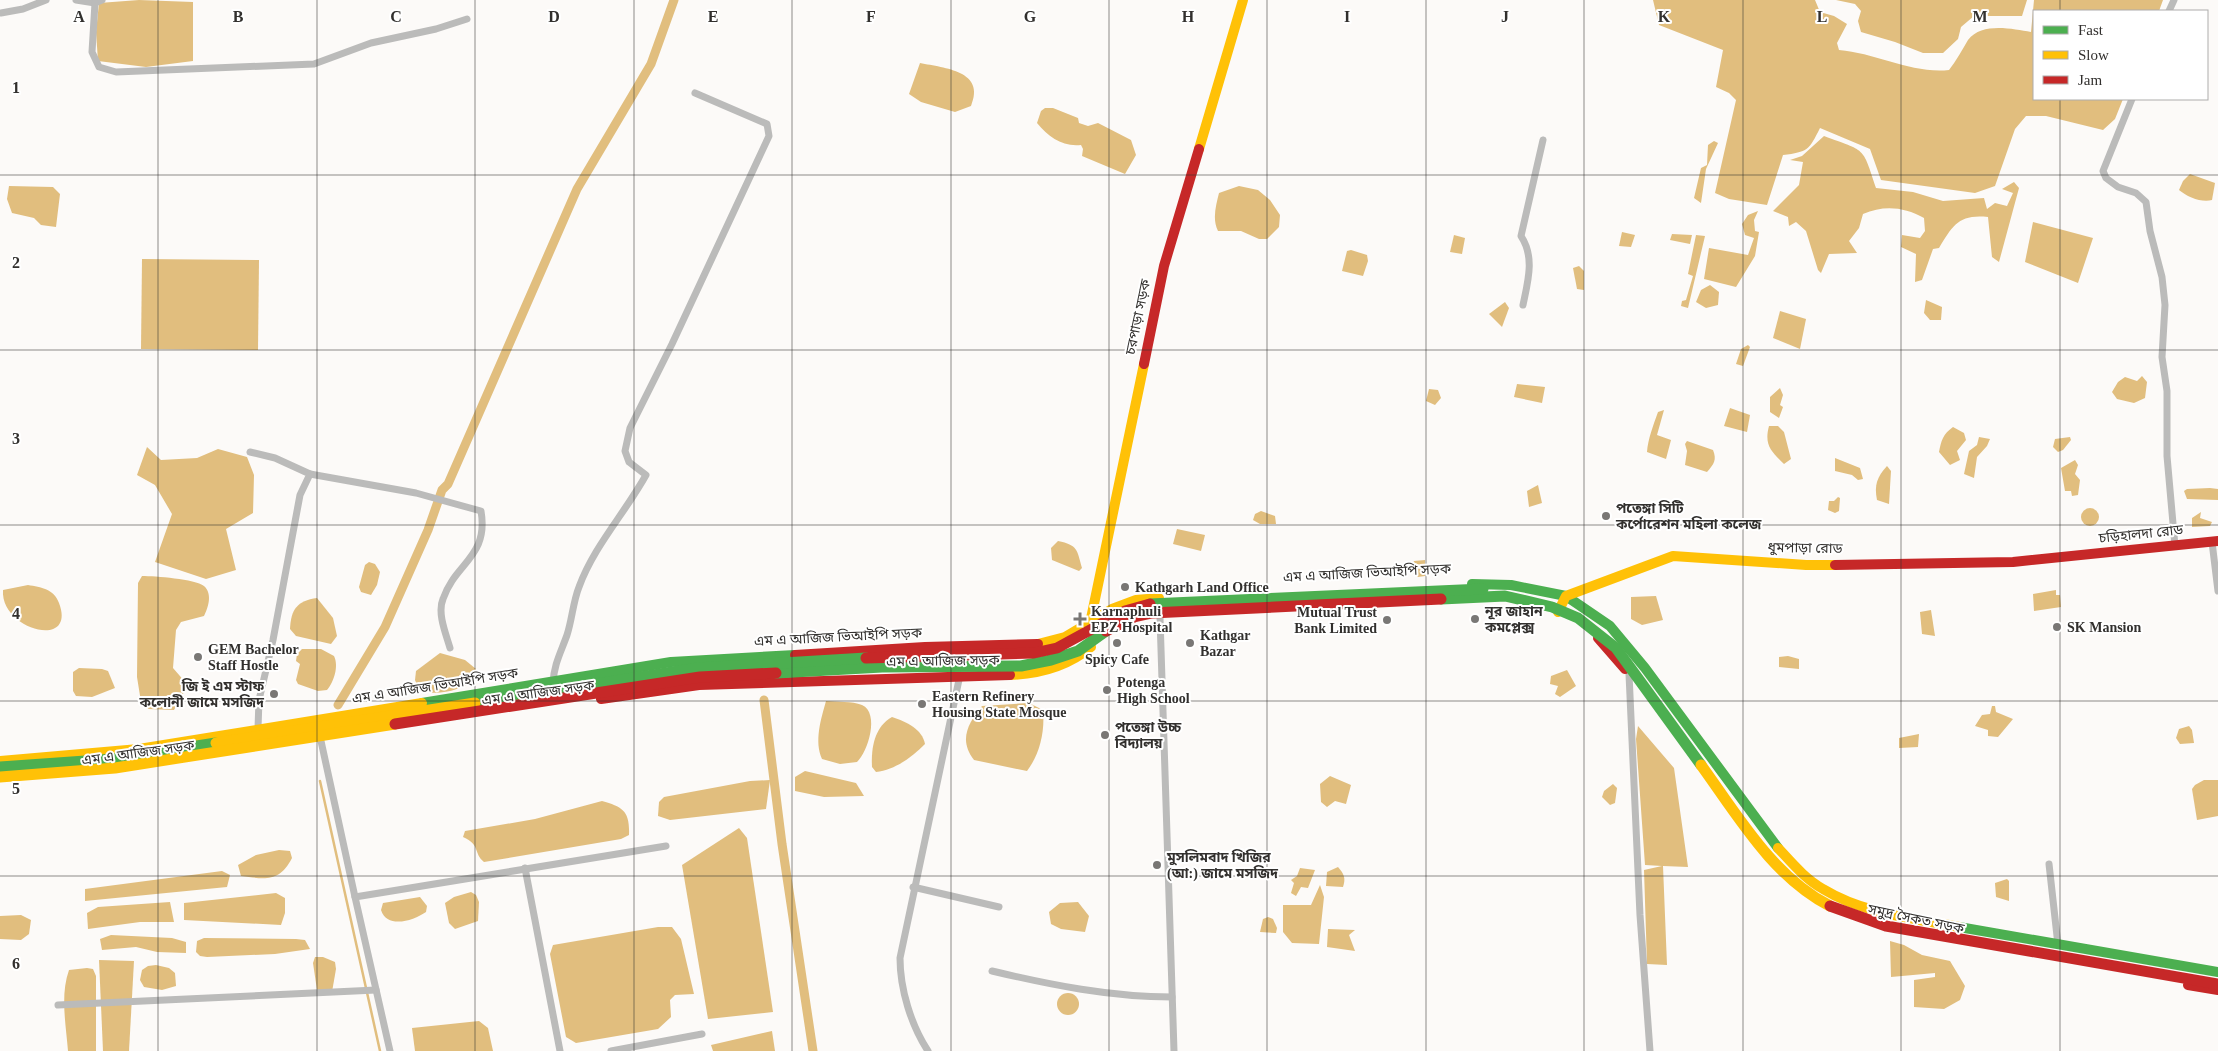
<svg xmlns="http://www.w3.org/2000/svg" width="2218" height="1051" viewBox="0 0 2218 1051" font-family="'Times New Roman','Noto Sans Bengali',serif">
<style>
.water{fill:#e1be7e}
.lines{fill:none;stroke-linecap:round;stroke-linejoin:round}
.stream{stroke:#e1be7e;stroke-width:2.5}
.canal{stroke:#e1be7e;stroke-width:9}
.street{stroke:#bbbbba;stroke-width:7}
.fast{stroke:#4caf50;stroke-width:10}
.slow{stroke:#ffc107;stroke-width:10}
.jam{stroke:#c62828;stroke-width:10}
.fast-bridge{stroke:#4caf50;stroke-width:11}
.slow-bridge{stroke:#ffc107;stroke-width:11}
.jam-bridge{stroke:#c62828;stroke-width:11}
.grid{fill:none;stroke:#32302e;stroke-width:1;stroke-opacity:0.55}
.poi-dot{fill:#797775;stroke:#fff;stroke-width:2}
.labels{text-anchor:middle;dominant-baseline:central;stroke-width:4;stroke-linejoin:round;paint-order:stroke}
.street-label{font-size:14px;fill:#32302e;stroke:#fff}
.poi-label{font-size:14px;font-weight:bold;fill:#32302e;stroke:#fff;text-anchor:start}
.grid-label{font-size:16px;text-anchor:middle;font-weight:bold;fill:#32302e;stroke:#fff;stroke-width:4;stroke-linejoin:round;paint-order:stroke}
</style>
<rect width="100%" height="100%" fill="#fcfaf8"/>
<g class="water">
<path d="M139,0L193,2V61L146,67L98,61L96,32L99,3Z"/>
<path d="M1653,0H1815L1820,12L1834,16L1847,24L1837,43L1839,50C1876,53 1912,74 1949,70C1956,61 1962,50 1968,40C1982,22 2012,29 2031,32L2034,0H2163L2159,11H2034V99H2123L2115,119L2103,130L2046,116H2026L2015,129L1995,186L1975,193L1881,180L1870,149L1820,128C1809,150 1808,152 1783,155L1767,205L1729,199L1715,193L1736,100L1729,93L1716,87L1723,50L1659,25Z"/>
<path d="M1836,0H2027L2022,16H1974L1961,27L1958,39L1943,53H1923L1895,42L1861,32L1858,21L1861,11L1855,4Z"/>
<path d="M920,63C945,68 986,71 971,106L955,112L921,102L909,94Z"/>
<path d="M1045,108H1053L1078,118L1079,123L1088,126L1098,123L1131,140L1136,155L1125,174L1082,156L1083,149L1081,145C1062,147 1049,137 1037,123L1041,111Z"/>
<path d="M1824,136C1866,152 1862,145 1876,188L1913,192L1943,201L1984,198L1987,209L1995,203L2007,206L2013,193L2002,189L2014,182L2019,188L1999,262L1992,257L1988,217C1959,214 1953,225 1939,248L1933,249L1922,280L1915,282L1916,254L1901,247L1902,235L1920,238L1925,231L1924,218C1904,207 1884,205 1863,214L1859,228L1849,241L1857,253L1829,254L1821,273L1818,270L1806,231L1796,222L1789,226L1788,217L1773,211L1799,185L1803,162L1790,160L1802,156Z"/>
<path d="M1714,141L1718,143L1706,169L1701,203L1694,198L1701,168L1707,165L1708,145Z"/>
<path d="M2190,174L2215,183L2212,200C2202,203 2187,197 2179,190L2183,181Z"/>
<path d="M9,186L53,187L60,194L56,227L41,225L34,218L12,213L7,199Z"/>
<path d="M1239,186L1258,190L1270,200L1280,215L1279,227L1267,239H1259L1241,231H1218C1212,219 1216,205 1219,193Z"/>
<path d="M1758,211L1754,220L1755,231L1759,232L1755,256L1736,287L1704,279L1709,248L1748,255L1754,238L1745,235L1742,224L1748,215Z"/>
<path d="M2033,222L2093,238L2078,283L2025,262Z"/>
<path d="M1622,232L1635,235L1631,247L1619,246Z"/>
<path d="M1672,234L1692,235L1690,244L1670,240Z"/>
<path d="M1454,235L1465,238L1462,254L1450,252Z"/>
<path d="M1696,235L1705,236L1688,308L1681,306L1682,301L1686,300L1693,276L1688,274Z"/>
<path d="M1351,250L1367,255L1368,261L1363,276L1342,271L1347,251Z"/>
<path d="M142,259L259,260L258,350L141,349Z"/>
<path d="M1579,266L1584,271V290L1577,289L1573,268Z"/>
<path d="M1710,285L1719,292L1718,305L1706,308L1696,302L1701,290Z"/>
<path d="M1926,300L1942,307L1941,320H1930L1924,313Z"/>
<path d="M1505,302L1509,308L1502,327L1489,314Z"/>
<path d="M1780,311L1806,319L1800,349L1773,338Z"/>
<path d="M1748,345L1750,347L1743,366L1736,364L1741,349Z"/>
<path d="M2142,376L2147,382L2145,398L2134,403L2117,399L2112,392L2118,382L2125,377L2137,381Z"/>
<path d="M1517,384L1545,387L1542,403L1514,397Z"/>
<path d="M1780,388L1783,395L1780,405L1783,407L1779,418L1770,412V397Z"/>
<path d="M1429,389L1438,390L1441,398L1435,405L1426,401Z"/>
<path d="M1730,408L1750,415L1747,432L1724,426Z"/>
<path d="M1664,410L1657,435L1671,440L1666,459L1647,452C1648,439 1653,426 1658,412Z"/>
<path d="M1769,426H1778L1784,432L1791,459L1784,464C1771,451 1764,445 1769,426Z"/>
<path d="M1953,427L1964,433L1966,440L1957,451L1960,460L1950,465L1939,452C1941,441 1943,434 1953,427Z"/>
<path d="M1979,437L1990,439L1987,446L1977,457L1974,478L1964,474L1969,451L1977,445Z"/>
<path d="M2070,437L2071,440L2063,450L2058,452L2053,447L2055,439Z"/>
<path d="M1687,441L1713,450C1717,460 1714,464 1707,472L1685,465L1687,451L1685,444Z"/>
<path d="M147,447L161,460L197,458L218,449L247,457L254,475L253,513L226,529L236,570L206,579L155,562L172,514L155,485L137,475Z"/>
<path d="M1835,458L1860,468L1863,479L1858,480L1852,475L1835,471Z"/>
<path d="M2075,460L2078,465L2075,474L2080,480L2078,495L2072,496L2071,491H2065L2061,468Z"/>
<path d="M1887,466L1891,471L1889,504L1877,500C1874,485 1877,477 1887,466Z"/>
<path d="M1538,485L1542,503L1529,507L1527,491Z"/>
<path d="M2210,488L2218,489V500L2187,499L2184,491L2187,489Z"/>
<path d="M1838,497L1840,498L1839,511L1835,513L1828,510L1829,501H1834Z"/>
<circle cx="2090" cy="517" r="9"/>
<path d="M1261,511L1275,516L1276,524H1260L1253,520L1255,514Z"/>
<path d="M2201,512L2200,518L2212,522L2210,526L2192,527V518Z"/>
<path d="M1177,529L1205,535L1201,551L1173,544Z"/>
<path d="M1058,541C1078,545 1077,550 1082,568L1079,571L1052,560L1051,548Z"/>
<path d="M1425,560V576L1418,577L1410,571L1414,561Z"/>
<path d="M369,562L375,564L380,572L377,585L371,595L361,592L359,587L365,565Z"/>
<path d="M142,576C155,576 195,579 204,586C213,594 208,608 204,616L181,622L176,630L173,668L186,683L184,692L174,710L148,709L141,702L137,677L138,583Z"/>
<path d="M28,585C41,587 54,589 59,603C77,650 0,630 3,590Z"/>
<path d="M2056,590V595H2060L2061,607L2034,611L2033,594Z"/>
<path d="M1656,596L1663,620L1642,625L1631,619V597Z"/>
<path d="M317,598L333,618L337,636L331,644L296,636L290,629C291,609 297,601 317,598Z"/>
<path d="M1931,610L1935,636L1922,634L1920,612Z"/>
<path d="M302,649H321L334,656C339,666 334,682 327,690L318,691L298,684L296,680L300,664L296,661L297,654Z"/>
<path d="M440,653L465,660L476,669V680C461,690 436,697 419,690L415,680L416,671Z"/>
<path d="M1788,656L1799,659V669L1779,667V657Z"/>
<path d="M79,668L102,669L108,671L115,688L92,697L76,696L73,691V672Z"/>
<path d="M1567,670L1576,686L1560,697L1555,694L1558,686L1550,684L1551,676Z"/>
<path d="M826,701C837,702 852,701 862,705C880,713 868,752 857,762L840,764L822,759C814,741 821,719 826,701Z"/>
<path d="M1029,703L1043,710C1045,731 1040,754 1027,771L974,760C959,741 967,724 982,706Z"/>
<path d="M1992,706H1995L1996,712L2013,719L1998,737L1988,736V730L1975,726L1982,715L1990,714Z"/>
<path d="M892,717C907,722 922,729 925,744C912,757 895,770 876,772L872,767C871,749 874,727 892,717Z"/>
<path d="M1638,726L1674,768L1688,867L1663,866L1667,965L1647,964L1644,870L1662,866L1645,865L1636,739Z"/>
<path d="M2189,726L2192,730L2194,743L2180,744L2176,738L2179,729Z"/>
<path d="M1919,734L1918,747L1899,748V738Z"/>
<path d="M805,771L856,783L864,796L824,797L795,791V777Z"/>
<path d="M1330,776L1351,785L1346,804L1335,801L1327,807L1321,802L1320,784Z"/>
<path d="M770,780L766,809L670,820L658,816L659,802L664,797L750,781Z"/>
<path d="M2204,780H2218V816L2197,820L2192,789L2195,785Z"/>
<path d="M1613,784L1617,788L1615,803L1610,805L1602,797L1604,791Z"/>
<path d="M602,801C623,807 630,811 629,835L621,839L484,862C473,853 481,845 463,837L465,831L535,819Z"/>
<path d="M739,828L747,838L773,1012L708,1019L682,865Z"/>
<path d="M279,850L290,851L292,858C279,883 265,879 241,876L238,865L256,855Z"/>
<path d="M1338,867C1344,874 1346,878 1343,887L1326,886L1327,872Z"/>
<path d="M1300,868L1315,870L1308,888L1301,887L1296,896L1291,893L1294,883L1291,880L1297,876Z"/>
<path d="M222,871L230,875L227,887L85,901V889Z"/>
<path d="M2007,879L2009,881V901L1996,897L1995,883Z"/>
<path d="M1320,885L1324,897L1319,944L1292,943L1283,932V905H1311Z"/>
<path d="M471,892L476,895L479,902L478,921L455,929L449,923L445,903L454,897Z"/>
<path d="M276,893L285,898V913L281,925L184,920V903Z"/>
<path d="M420,897L427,906L426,912C413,921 387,929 381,910L383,903Z"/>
<path d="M170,902L174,922H140L88,929L87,913L98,907Z"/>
<path d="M1078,902L1089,916L1085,932L1061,929L1051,924L1049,912L1060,903Z"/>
<path d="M21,915L31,920L29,934L21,940L0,939V916Z"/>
<path d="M1268,917L1273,919L1277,928L1276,933L1260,932L1263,919Z"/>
<path d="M658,927H672L681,939L694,994L675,995L670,1000L671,1017L658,1029L576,1043L566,1037L550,954L553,945Z"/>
<path d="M1328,929L1355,930L1349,935L1355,951L1327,947Z"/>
<path d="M111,935L172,938L186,942V953L157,952L136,947L102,950L100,939Z"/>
<path d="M204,938L296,939L305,940L310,949L275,954L207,957L200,956L196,952L197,941Z"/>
<path d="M1890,941L1904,945L1922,955L1950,961L1965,986L1960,1000L1944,1009L1914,1007V980L1935,977V973L1891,977Z"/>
<path d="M315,957H323L335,962L336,969L332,992L317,990L313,963Z"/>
<path d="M99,960L134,961L129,1051H103Z"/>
<path d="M156,965L169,968L175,973L176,986L162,990L144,987L140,980L142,970L148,966Z"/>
<path d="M87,968L93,969L96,976V1051H68C66,1025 60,995 69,970Z"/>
<circle cx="1068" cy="1004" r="11"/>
<path d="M479,1021L488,1028L493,1051H415L412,1028Z"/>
<path d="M772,1031L775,1051H713L711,1045Z"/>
</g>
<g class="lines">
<path class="stream" d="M320,781L380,1051"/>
<g class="canal">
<path d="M764,700L782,844L813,1051"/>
<path d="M338,705L385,627L428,530L442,490L448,484L577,189L651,64L674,0"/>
</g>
<g class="street">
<path d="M76,0L95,3L102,0"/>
<path d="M95,3L92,52L99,67L116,72L314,64L371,43L436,29L467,19"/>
<path d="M2169,11L2174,0"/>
<path d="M1,13L23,9L46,0"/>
<path d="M2132,99L2103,171L2106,178L2118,187L2136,193L2146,202L2150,231L2162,277L2165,305L2162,357L2167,391V456L2175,546"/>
<path d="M1523,305C1528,281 1535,257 1521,236L1543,140"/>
<path d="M250,452L275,458L310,474L300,495L273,640L259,700L258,728"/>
<path d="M310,474L416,493L481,511C489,557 455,563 443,599C437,613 446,634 450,648"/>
<path d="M2212,542L2218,591"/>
<path d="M1160,618L1174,1051"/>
<path d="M1629,674L1640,915L1650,1051"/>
<path d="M553,683C554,664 561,652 567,635C572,620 573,602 579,587C594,546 625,513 646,475L629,462L625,451L630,428L672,344L769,136L767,124L695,93"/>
<path d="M321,741L355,897"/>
<path d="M2049,864L2058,945"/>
<path d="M525,868L560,1051"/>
<path d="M913,887L999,907"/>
<path d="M992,971C1051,985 1111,997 1172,997"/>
<path d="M58,1005L376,990"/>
<path d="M390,1051L355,897L666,846"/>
<path d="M611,1051L702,1034"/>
<path d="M928,1051C911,1025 900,989 900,958L960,675"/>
</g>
<g class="fast">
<path d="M1472,584L1511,585L1566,596L1610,626L1645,668L1778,848"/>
<path d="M422,703L671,662L795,655"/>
<path d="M1959,927L2218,972"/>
</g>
<g class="slow">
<path d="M1199,149L1243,0"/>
<path d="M1558,612L1566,596L1673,556L1806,565H1835"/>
<path d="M1089,628L1144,364"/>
<path d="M1038,644L1065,637L1112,609L1136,600L1159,598"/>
<path d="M1010,675C1040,674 1067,667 1091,647"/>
<path d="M0,761L139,749L422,703"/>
<path d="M1778,848C1792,863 1805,879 1823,889C1864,914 1913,918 1959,927"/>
</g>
<g class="jam">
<path d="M1144,364L1164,266L1199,149"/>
<path d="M1835,565L2013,562L2218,541"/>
<path d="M1598,638L1625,669"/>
<path d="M795,655L925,647L1038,644"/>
<path d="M601,699L699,685L1010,675"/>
<path d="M2188,985L2218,990"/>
</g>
<g class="fast-bridge">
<path d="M1441,599L1505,596L1552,607L1578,618L1616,648L1701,765"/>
<path d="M1150,604L1483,589"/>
<path d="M776,673L882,667L1021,666L1051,660L1078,651L1106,631"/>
<path d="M475,703L698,668L866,658"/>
<path d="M0,767L114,759L216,743"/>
</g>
<g class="slow-bridge">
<path d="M216,743L475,703"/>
<path d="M1701,765C1738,816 1773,877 1830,906"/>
<path d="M0,777L115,768L395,724"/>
</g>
<g class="jam-bridge">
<path d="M1106,631L1134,617L1152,613L1441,599"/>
<path d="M866,658L1034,653L1057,648L1125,611L1150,604"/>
<path d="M395,724L700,677L776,673"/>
<path d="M1830,906L1886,926L2218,984"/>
</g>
</g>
<path class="grid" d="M158,0V1051M317,0V1051M475,0V1051M634,0V1051M792,0V1051M951,0V1051M1109,0V1051M1267,0V1051M1426,0V1051M1584,0V1051M1743,0V1051M1901,0V1051M2060,0V11M2060,99V1051M0,175H2218M0,350H2218M0,525H2218M0,701H2218M0,876H2218"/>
<g class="poi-dot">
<circle cx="1606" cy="516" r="5"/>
<circle cx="1125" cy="587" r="5"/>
<path d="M1077.5 611.5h5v5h5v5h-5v5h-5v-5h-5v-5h5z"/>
<circle cx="1475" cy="619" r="5"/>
<circle cx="1387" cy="620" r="5"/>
<circle cx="2057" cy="627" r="5"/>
<circle cx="1117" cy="643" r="5"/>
<circle cx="1190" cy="643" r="5"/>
<circle cx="198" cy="657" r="5"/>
<circle cx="1107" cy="690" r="5"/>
<circle cx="274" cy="694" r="5"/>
<circle cx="922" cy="704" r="5"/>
<circle cx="1105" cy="735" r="5"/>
<circle cx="1157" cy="865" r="5"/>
</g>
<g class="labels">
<g class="street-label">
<text transform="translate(1138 317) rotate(-78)">চরপাড়া সড়ক</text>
<text transform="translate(2141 534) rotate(-6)">চড়িহালদা রোড</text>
<text transform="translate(1805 548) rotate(1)">ধুমপাড়া রোড</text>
<text transform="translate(1367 573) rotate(-3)">এম এ আজিজ ভিআইপি সড়ক</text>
<text transform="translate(838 637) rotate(-3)">এম এ আজিজ ভিআইপি সড়ক</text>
<text transform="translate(943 661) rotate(-1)">এম এ আজিজ সড়ক</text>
<text transform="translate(435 686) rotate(-9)">এম এ আজিজ ভিআইপি সড়ক</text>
<text transform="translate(538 693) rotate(-8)">এম এ আজিজ সড়ক</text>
<text transform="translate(138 753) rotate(-8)">এম এ আজিজ সড়ক</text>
<text transform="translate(1916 919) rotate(12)">সমুদ্র সৈকত সড়ক</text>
</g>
<g class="poi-label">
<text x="1616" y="508">পতেঙ্গা সিটি<tspan x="1616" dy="16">কর্পোরেশন মহিলা কলেজ</tspan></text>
<text x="1135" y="587">Kathgarh Land Office</text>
<text x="1091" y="611">Karnaphuli<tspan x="1091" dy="16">EPZ Hospital</tspan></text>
<text x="1485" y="611">নূর জাহান<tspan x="1485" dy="16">কমপ্লেক্স</tspan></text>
<text x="1377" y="612" text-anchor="end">Mutual Trust<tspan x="1377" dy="16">Bank Limited</tspan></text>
<text x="2067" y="627">SK Mansion</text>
<text x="1200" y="635">Kathgar<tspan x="1200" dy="16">Bazar</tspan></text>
<text x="208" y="649">GEM Bachelor<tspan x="208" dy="16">Staff Hostle</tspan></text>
<text x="1117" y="659" text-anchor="middle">Spicy Cafe</text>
<text x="1117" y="682">Potenga<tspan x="1117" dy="16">High School</tspan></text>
<text x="264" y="686" text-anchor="end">জি ই এম স্টাফ<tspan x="264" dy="16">কলোনী জামে মসজিদ</tspan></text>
<text x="932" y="696">Eastern Refinery<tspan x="932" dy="16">Housing State Mosque</tspan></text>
<text x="1115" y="727">পতেঙ্গা উচ্চ<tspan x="1115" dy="16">বিদ্যালয়</tspan></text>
<text x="1167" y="857">মুসলিমবাদ খিজির<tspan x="1167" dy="16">(আ:) জামে মসজিদ</tspan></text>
</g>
</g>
<g class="grid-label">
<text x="79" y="22">A</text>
<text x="238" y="22">B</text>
<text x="396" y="22">C</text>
<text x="554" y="22">D</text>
<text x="713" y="22">E</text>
<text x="871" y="22">F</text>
<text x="1030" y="22">G</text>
<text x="1188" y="22">H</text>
<text x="1347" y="22">I</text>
<text x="1505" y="22">J</text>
<text x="1664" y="22">K</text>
<text x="1822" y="22">L</text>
<text x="1980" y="22">M</text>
<text x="16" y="93">1</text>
<text x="16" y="268">2</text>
<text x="16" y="444">3</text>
<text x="16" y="619">4</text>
<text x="16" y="794">5</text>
<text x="16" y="969">6</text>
</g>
<rect x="2033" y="10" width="175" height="90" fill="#ffffff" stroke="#adacab"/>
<rect x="2043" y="26" width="25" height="8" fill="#4caf50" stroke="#adacab"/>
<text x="2078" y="35" font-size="15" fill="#32302e">Fast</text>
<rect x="2043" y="51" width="25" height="8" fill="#ffc107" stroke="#adacab"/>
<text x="2078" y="60" font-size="15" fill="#32302e">Slow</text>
<rect x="2043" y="76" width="25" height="8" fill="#c62828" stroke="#adacab"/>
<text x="2078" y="85" font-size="15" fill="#32302e">Jam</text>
</svg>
